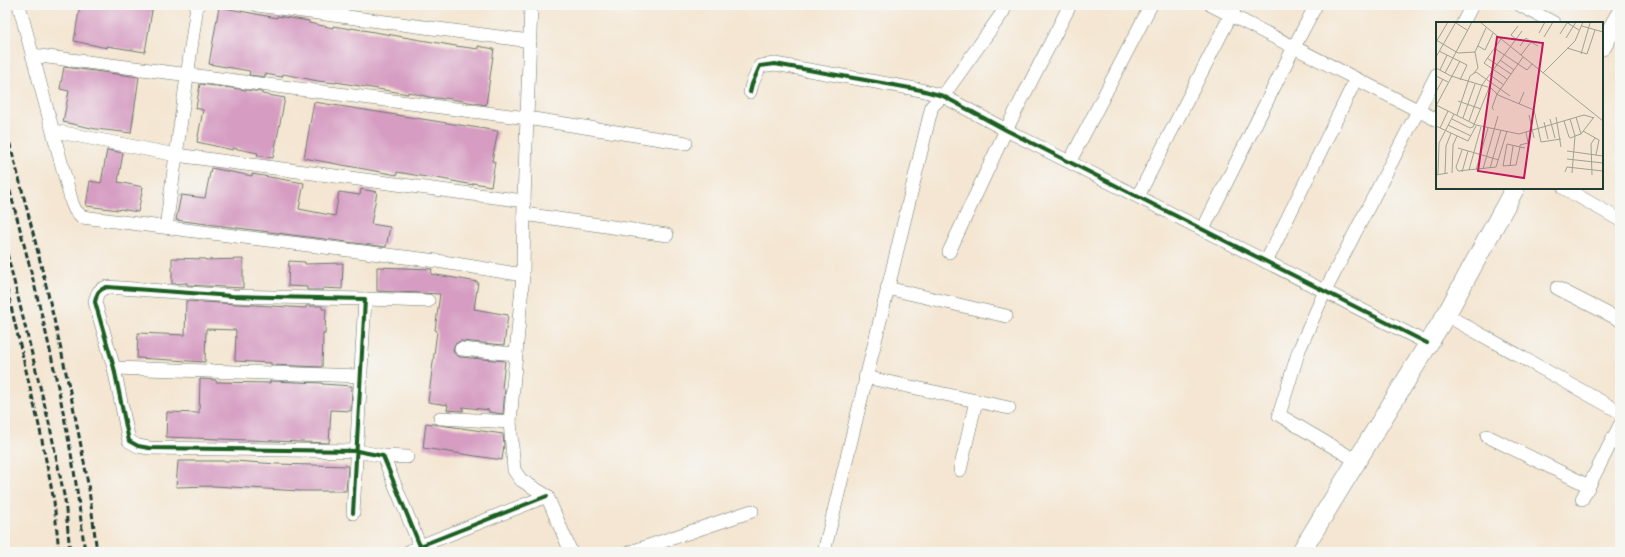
<svg xmlns="http://www.w3.org/2000/svg" width="1625" height="557" viewBox="0 0 1625 557" font-family="'Gochi Hand',sans-serif">
<style>
.building{fill:#d69cc2}
.lines{fill:none;stroke-linecap:round;stroke-linejoin:round}
.minor-casing{stroke:#6a786b;stroke-width:14}
.secondary-casing{stroke:#6a786b;stroke-width:20}
.minor{stroke:#fff;stroke-width:13}
.secondary{stroke:#fff;stroke-width:19}
.rail{stroke:#1f3d34;stroke-width:3;stroke-dasharray:6 3;stroke-linecap:butt}
.cycleway-casing{stroke:#f6f6f2;stroke-width:6}
.cycleway{stroke:#1b5e20;stroke-width:4}
.inset-road{fill:none;stroke:#9fa293;stroke-width:1}
.view{fill:#c2185b;fill-opacity:0.15;stroke:#c2185b;stroke-width:2}
.inset-edge{fill:none;stroke:#1f3d34;stroke-width:2}
</style>
<rect width="100%" height="100%" fill="#f6f6f2"/>
<filter id="ink" filterUnits="userSpaceOnUse"><feTurbulence type="fractalNoise" baseFrequency=".025" numOctaves="2"/><feDisplacementMap in="SourceGraphic" scale="8" xChannelSelector="R" yChannelSelector="G"/><feConvolveMatrix kernelMatrix="1 2 1 2 8 2 1 2 1" color-interpolation-filters="sRGB"/></filter>
<filter id="wash" filterUnits="userSpaceOnUse"><feTurbulence type="fractalNoise" baseFrequency=".012" numOctaves="4" result="noise"/><feDisplacementMap in="SourceGraphic" scale="16" xChannelSelector="R" yChannelSelector="G"/><feGaussianBlur stdDeviation="0.9" result="paint"/><feColorMatrix in="noise" values="0 0 0 0 0 0 0 0 0 0 0 0 0 0 0 0 0 1.4 0 .05"/><feComposite in="paint" operator="in"/></filter>
<g filter="url(#wash)">
<rect width="100%" height="100%" fill="#f4e6d2"/>
<g id="blocks">
<g class="building">
<path d="M80,5H153L145,52L107,46V48L74,41Z"/>
<path d="M219,7L277,18V16L309,21V23L333,28V26L351,29V28L456,46L478,49V46L494,49L486,105L445,98L444,99L429,97L408,92V94L336,82V83L318,81L283,74L282,77L265,74V77L249,75L250,71L209,64Z"/>
<path d="M64,67L139,77L131,133L96,129L63,122L69,91L60,89Z"/>
<path d="M200,84L262,92V94L285,98L273,158L257,155L258,153L233,148V150L197,142L203,110L196,108Z"/>
<path d="M314,102L498,131L492,161L495,162L491,186L473,183V185L432,177V178L397,172V175L304,158Z"/>
<path d="M107,150L123,153L118,182L143,187L138,212L120,209L119,210L86,206L90,181L101,183Z"/>
<path d="M211,168L252,176V174L304,183L299,209L335,216L339,192L360,195L361,189L377,192L371,224L390,227L386,247L176,220L181,195L205,198Z"/>
<path d="M172,258L205,259V260L243,259V288L187,285V283L172,284Z"/>
<path d="M289,261L305,262V264L343,263L342,289L323,288V290H307V287L288,286Z"/>
<path d="M377,267L432,269L431,274L478,282L474,309L508,315L504,345L461,341L455,344L453,349L454,353L460,357L505,361L502,388L505,389L503,414L489,412V410L463,407V411L447,410L448,405L428,402L437,331L435,330L440,294L377,291Z"/>
<path d="M186,301L306,308V306H322V309H326L325,334H323L322,367L271,365V363L235,361L236,330L206,329L205,362L137,358L138,333L185,335Z"/>
<path d="M200,379L216,380V382L270,383V381L322,383V384L352,386L351,411L331,410L329,443L166,437L167,412L199,413Z"/>
<path d="M426,423L503,434L504,445L502,460L423,448Z"/>
<path d="M178,461H234L277,464L348,466L346,491H300L214,486L176,487Z"/>
</g>
</g>
</g>
<g filter="url(#ink)">
<use href="#blocks" fill-opacity="0" stroke="#6a786b" stroke-width="1"/>
<g class="lines">
<g class="minor-casing">
<g id="minor">
<path d="M19,5L72,203L75,210L82,217L437,261L523,275"/>
<path d="M257,5L530,41"/>
<path d="M531,5L524,201L523,275L510,422L514,470L521,480L547,496L571,552"/>
<path d="M1211,5L1437,120"/>
<path d="M1520,5L1554,23"/>
<path d="M1463,23L1472,5"/>
<path d="M32,55L527,118L686,143"/>
<path d="M750,92L752,84L760,66L775,64L921,90L943,96L1006,130L1427,343"/>
<path d="M54,131L176,155L524,201"/>
<path d="M1070,161L1151,5"/>
<path d="M1564,188L1620,220"/>
<path d="M1138,196L1236,5"/>
<path d="M524,214L667,235"/>
<path d="M166,227L197,5"/>
<path d="M1203,229L1294,47L1316,5"/>
<path d="M949,252L1006,130L1070,5"/>
<path d="M1266,262L1356,79"/>
<path d="M887,288L1006,316"/>
<path d="M1557,288L1620,320"/>
<path d="M365,299L428,301"/>
<path d="M1446,315L1620,412"/>
<path d="M461,349L516,354"/>
<path d="M114,368L361,376"/>
<path d="M865,377L1009,408"/>
<path d="M440,418L510,422"/>
<path d="M1487,436L1589,486"/>
<path d="M383,456L407,457"/>
<path d="M1357,461L1279,415L1299,350L1325,291L1437,74"/>
<path d="M960,470L976,401"/>
<path d="M1582,499L1620,425"/>
<path d="M353,513L365,299L232,296L107,287C98,290 97,293 95,302L114,368L129,441L138,446L149,448L357,451L383,456L420,546L547,496"/>
<path d="M408,552L420,546L423,552"/>
<path d="M631,552L752,511"/>
<path d="M824,552L932,106L943,96L1003,12L1005,5"/>
</g>
</g>
<g class="secondary-casing">
<g id="secondary">
<path d="M1602,46L1620,15"/>
<path d="M1301,552L1446,315L1515,188"/>
</g>
</g>
<use href="#minor" class="minor"/>
<use href="#secondary" class="secondary"/>
<g class="rail">
<path d="M5,126C35,237 63,349 84,462C90,492 93,522 97,552"/>
<path d="M5,173C31,269 56,366 73,465C78,494 81,523 85,552"/>
<path d="M5,245L50,427L65,500L70,552"/>
<path d="M5,281L40,430L54,501L59,552"/>
</g>
<g class="cycleway-casing">
<g id="cycleway">
<path d="M750,92L752,84L760,66L775,64L921,90L943,96L1006,130L1427,343"/>
<path d="M353,513L365,299L232,296L107,287C98,290 97,293 95,302L114,368L129,441L138,446L149,448L357,451L383,456L420,546L547,496"/>
</g>
</g>
<use href="#cycleway" class="cycleway"/>
</g>
</g>
<g transform="translate(1436 22)">
<rect width="167" height="167" fill="#f4e6d2"/>
<path class="inset-road" d="M44,0L167,99M130,0L143,8M20,1L31,8M146,4L167,10M103,11L109,0M124,12L131,1M108,15L117,0M130,16L140,0M65,17L48,41L71,57M80,17L75,13L82,4M0,18L22,31L39,30M0,20L12,0M42,24L49,28L57,11M84,24L90,16L95,20M58,26L91,48L96,42M131,26L151,32L159,8M3,29L31,43L24,58M145,32L154,1M85,33L95,20L102,24M0,35L20,0M51,36L75,52M64,38L78,48M0,46L15,54L55,66L62,73L98,88L105,120L125,117M4,48L11,33M9,51L36,0M38,51L42,46L39,30L50,6M107,51L139,19L147,0M54,53L68,63M0,54L12,60M0,70L7,57M22,79L45,87M83,82L88,70M0,83L40,103L83,112L148,93L158,96M0,84L24,39M58,88L56,86L61,72L87,35M21,93L34,54L40,50L74,74M93,93L98,116M120,95L125,125M140,95L145,112M27,96L39,62M16,97L34,106L37,105L53,66M114,97L119,116M33,99L46,63L86,9M128,99L133,115L135,116L139,114L134,97M108,100L112,117M12,103L35,114M0,104L32,119L40,104M4,106L12,89M147,109L163,118L160,133M22,126L63,138M89,126L84,125L71,122L67,144L80,143L84,125V123L92,121L90,110M26,128L20,145L22,149L60,145L71,109M131,129L167,134M131,137L167,141M74,144L77,124M54,146L65,108M47,147L62,94M33,148L45,105M40,148L52,106M26,150L32,129M129,150L131,145L167,149M16,151L17,123L21,114M136,151L139,114L145,112L158,95M9,152L10,124L15,111M0,153L12,151M2,153L3,121L18,92M156,153L155,122L159,116"/>
<path class="view" d="M61,15L107,21L88,156L42,149Z"/>
<rect width="167" height="167" class="inset-edge"/>
</g>
<rect width="1625" height="557" fill="none" stroke="#f6f6f2" stroke-width="20"/>
</svg>
